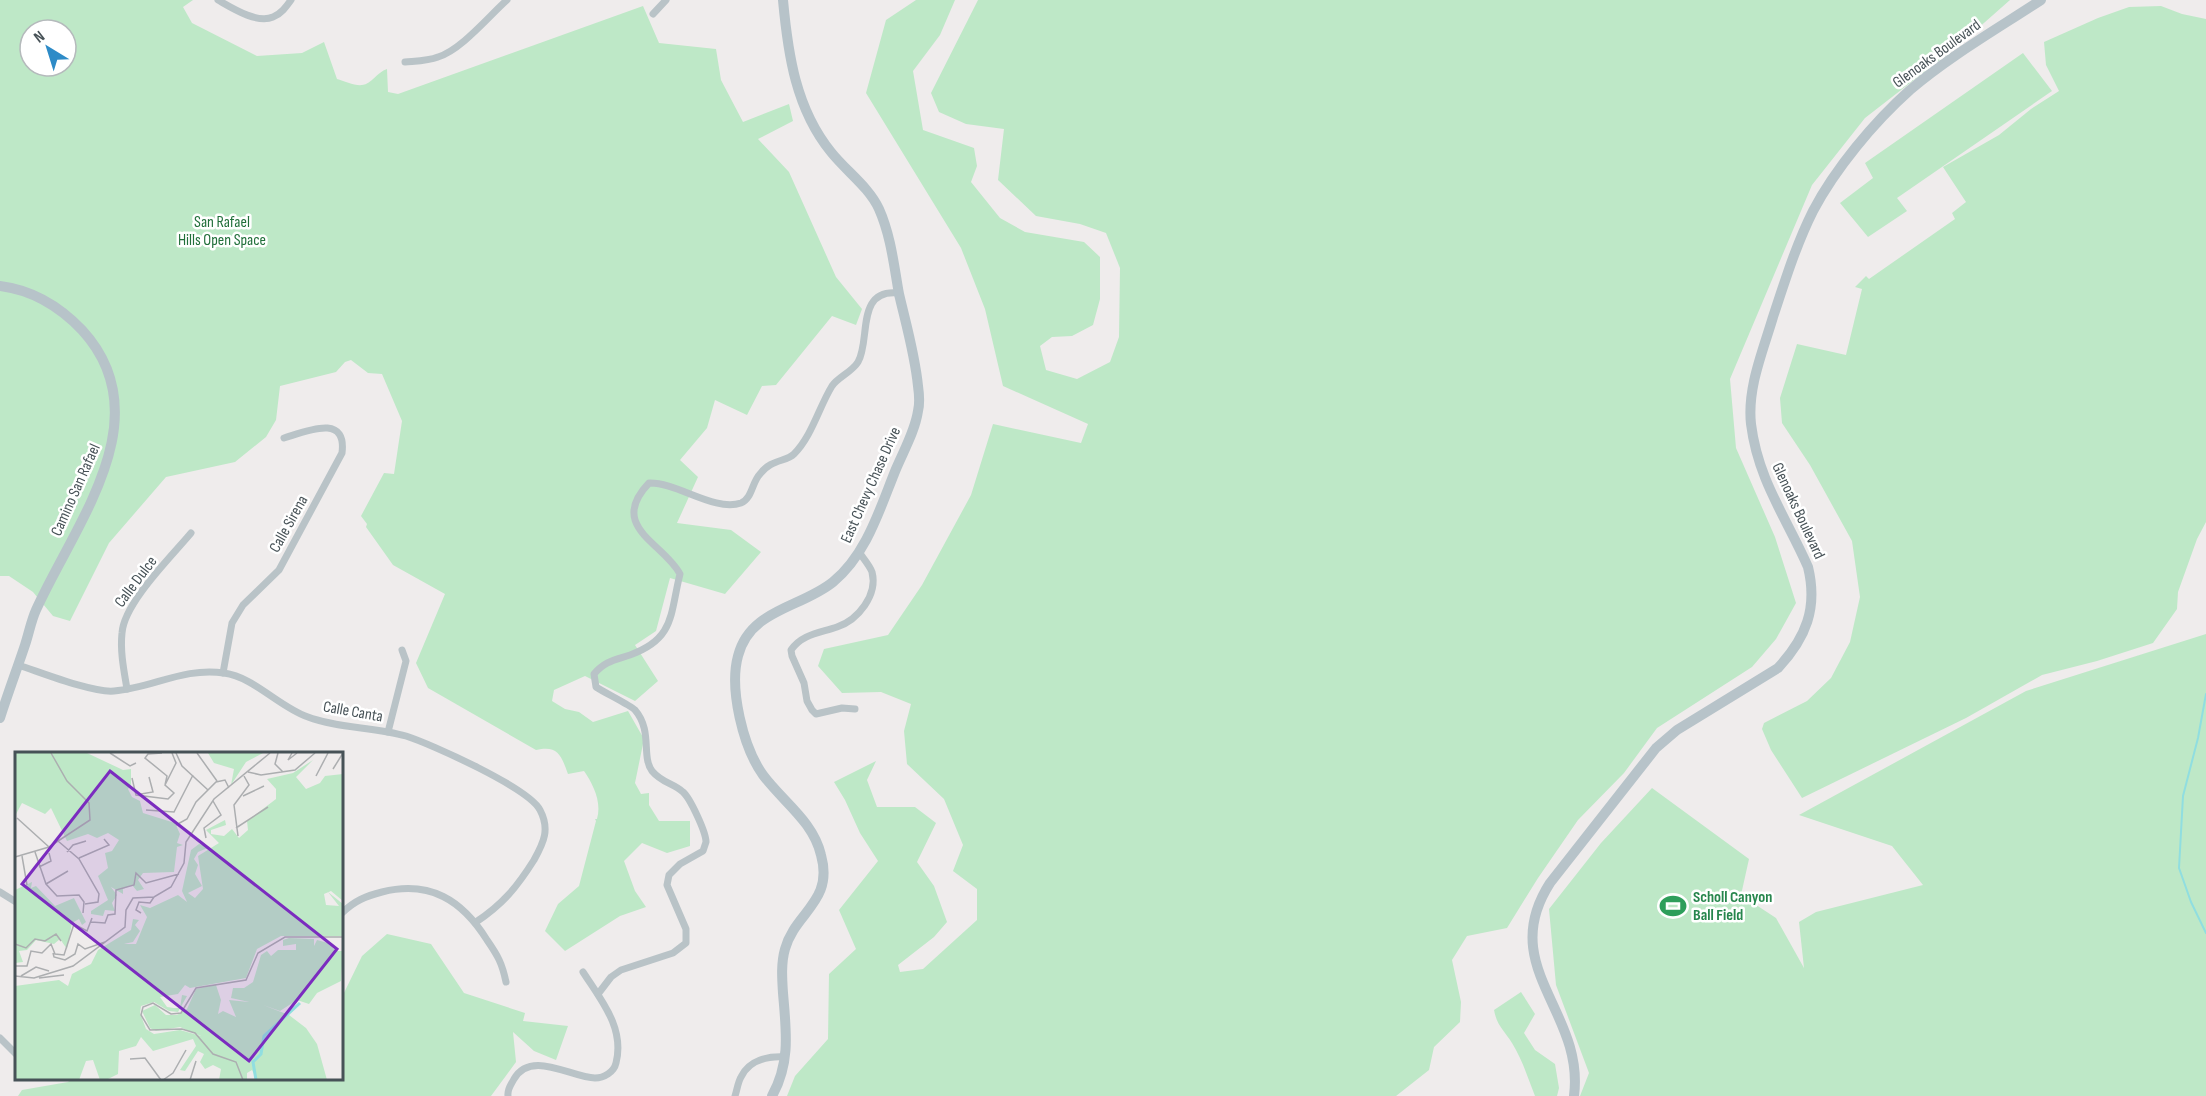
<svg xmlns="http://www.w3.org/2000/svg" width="2206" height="1096" viewBox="0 0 2206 1096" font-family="'Sofia Sans Condensed',sans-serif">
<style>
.green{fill:#bee8c7;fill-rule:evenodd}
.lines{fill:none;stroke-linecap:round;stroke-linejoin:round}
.stream{stroke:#90dee0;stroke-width:2}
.street{stroke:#b9c3c7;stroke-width:7}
.secondary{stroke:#b7c3c9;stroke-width:10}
.labels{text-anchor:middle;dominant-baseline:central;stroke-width:5;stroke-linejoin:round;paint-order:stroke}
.street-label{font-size:16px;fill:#475257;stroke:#fff}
.park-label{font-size:16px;fill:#216f3a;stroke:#fff}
.leisure-label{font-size:16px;font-weight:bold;fill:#27864d;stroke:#fff;text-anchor:start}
.inset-river{fill:none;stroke:#90dee0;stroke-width:3}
.inset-road{fill:none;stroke:#acaeb0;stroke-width:1.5}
.view{fill:#7b2cbf;fill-opacity:0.15;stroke:#7b2cbf;stroke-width:3}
.inset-edge{fill:none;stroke:#475257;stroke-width:3}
</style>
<rect width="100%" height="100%" fill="#efecec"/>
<g class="green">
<path d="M0,0H193L183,7L192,23L257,56L302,53L324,42L337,79C344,81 355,86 362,85C372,84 377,72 387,69L388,92L398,94L643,6L659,43L716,49L721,80L743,122L789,104L793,121L758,139L789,172L836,277L862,309L856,325L832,316L776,385L762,386L747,415L715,400L707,428L680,460L698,477L677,523L731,530L761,552L725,594L670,578L656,631L635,645L658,681L635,701L585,676L554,690L552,701L565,709L579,712L593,722L628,711L644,739L635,783L641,794L649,793V805L659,821H690V846L667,853L642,843L624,861L635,891L646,907L620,916L565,951L545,931L558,904L579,886L596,821L595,819H597C602,802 593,784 584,771L568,774C561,755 558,745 536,750L428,688L416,663L445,594L393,565L366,527L367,524L361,516L384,473L394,474L402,421L382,374L368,373L351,360L345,362L336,372L280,386L276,420L266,437L235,462L166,477L109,543L70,621L53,616L33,592L9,576H0ZM30,30H66V66H30Z"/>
<path d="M916,0H955L940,35L913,71L923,130L974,148L977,166L971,182L1000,218L1025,232L1084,242L1100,257V299L1093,325L1072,336L1052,337L1040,346L1046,370L1077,379L1110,362L1119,337L1120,268L1106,233L1080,224L1036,216L998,180L1004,129L966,124L939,112L931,93L978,0H2010L1959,45L1865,118L1812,185L1730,379L1736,448L1775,537L1796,603L1776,639L1752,667L1657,728L1624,773L1578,820L1538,878L1507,928L1467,936L1452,960L1461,1002L1460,1022L1434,1047L1429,1070L1396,1096H787L795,1076L828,1039L829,974L856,949L839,910L878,861L860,833L845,800L834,782L876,761L867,780L877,807H915L936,823L917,862L934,886L947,922L934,937L898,965L900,972L923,969L977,920V889L953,871L963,845L944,799L907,764L904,731L911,704L881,692L842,693L818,666L824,649L888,635L922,585L971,495L993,424L1081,443L1088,424L1003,386L985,309L961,248L866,93L886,20Z"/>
<path d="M2161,6L2182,14L2206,19V522L2197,539L2178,592L2177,609L2153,643L2097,661L2042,675L1966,718L1802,798L1771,750L1762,729L1764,723L1807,701L1831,678L1850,642L1860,597L1852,541L1810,465L1782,423L1780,398L1797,344L1846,355L1862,289L1855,287L1866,276L1869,279L1955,219L1952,213L1966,202L1943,167L1999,135L2031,109L2059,91L2046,65L2044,42L2098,18L2129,7Z"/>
<path d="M2023,53L2052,91L1897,198L1907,211L1868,237L1840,203L1873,178L1865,163Z"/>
<path d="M2206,634V1096H1580L1589,1073L1556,985L1549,909L1601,843L1652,788L1749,859L1741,895L1776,918L1804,968L1799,922L1816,912L1923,885L1892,846L1799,815L2026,691Z"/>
<path d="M387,934L431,944L464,993L525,1013L523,1021L568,1026L556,1060L534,1051L513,1032L516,1062L491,1096H18L22,1090L68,1082L70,1080H342V997L362,956Z"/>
<path d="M1521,992L1535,1014L1524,1033L1535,1050L1555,1064L1559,1088L1557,1096H1535C1528,1078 1522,1059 1512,1043C1504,1030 1497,1026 1494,1010Z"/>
</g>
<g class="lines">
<path class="stream" d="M2206,694L2198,738L2183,796L2179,868L2191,902L2206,933"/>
<g class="street">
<path d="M218,0C232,8 257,24 273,17C281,14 286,7 291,0"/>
<path d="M653,14L666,0"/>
<path d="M405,62C416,61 428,61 438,57C461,50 488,17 507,0"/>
<path d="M18,665C40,672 92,693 114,691C153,688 183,667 224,673C254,677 279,707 308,717C336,728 375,727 406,736C431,744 529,788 540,810C550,829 544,842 534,860C517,887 503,904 476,922"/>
<path d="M223,673L232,623L243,605L279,570L342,453C347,413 307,431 284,438"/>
<path d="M127,689C124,671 120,652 122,633C124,603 171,557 191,533"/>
<path d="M855,709L842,708L816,714L812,710L807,701L804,683L792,656L791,650C802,634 820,633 837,627C858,620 878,595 872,572C870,566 863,558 859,552"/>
<path d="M388,732L406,661L402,650"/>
<path d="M0,892L16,902"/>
<path d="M342,913C354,901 366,896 382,892C430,880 462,900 487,940C498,956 502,963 506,982"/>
<path d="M598,994L611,977L621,970L673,953L686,943V929L667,885L669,875L680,864L703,851C704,848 705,845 706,842C706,832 690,798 683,792C673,783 662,783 652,771C641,756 653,731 635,710C630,705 605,693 596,687L594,674C605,661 615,660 630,655C675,639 670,614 680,574C664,543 607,527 649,483C677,482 714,512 741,503C752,499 752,482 760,474C771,459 786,462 794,454C812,436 819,407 832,386C838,377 852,372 858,362C871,340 855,288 899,293"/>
<path d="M0,1038L16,1054"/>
<path d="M508,1096C507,1089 511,1085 514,1079C531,1049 572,1078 595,1078C604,1078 614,1072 616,1063C625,1028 601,1000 583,972"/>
<path d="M735,1096C737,1090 738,1082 741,1077C749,1060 768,1056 785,1057"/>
</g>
<g class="secondary">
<path d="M0,286C32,290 60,307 82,330C163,418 74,525 36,610C31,621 29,633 25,645C17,669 8,693 0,718"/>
<path d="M772,1096C791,1062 786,1030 783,993C782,978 781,963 785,949C795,912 834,902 821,855C813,821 783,802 763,775C743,747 729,689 738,656C750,609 801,608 833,582C867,554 880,508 896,469C904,450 915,431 918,411C920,403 919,393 918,386C915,355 906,324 899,294C894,266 891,236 879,209C869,187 846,171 831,152C796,109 788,55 783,0"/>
<path d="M1574,1096C1585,1011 1496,967 1550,883L1656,748L1677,730L1778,668C1806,638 1818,608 1808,567C1786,517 1758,480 1751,424C1747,388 1763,351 1773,317C1785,281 1796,245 1813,211C1835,169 1874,122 1910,90C1950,56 1997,29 2041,0"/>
</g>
</g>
<defs>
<g id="stadium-bare" transform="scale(2.07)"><path d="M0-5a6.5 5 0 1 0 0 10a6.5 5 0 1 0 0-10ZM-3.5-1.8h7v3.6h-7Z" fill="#2e9e5b" stroke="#fff" stroke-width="2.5" paint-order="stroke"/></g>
</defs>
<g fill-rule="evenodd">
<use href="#stadium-bare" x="1673" y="906"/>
</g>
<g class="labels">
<g class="street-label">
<text transform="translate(1937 54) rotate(-36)">Glenoaks Boulevard</text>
<text transform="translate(871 485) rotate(-66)">East Chevy Chase Drive</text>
<text transform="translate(76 490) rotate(-66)">Camino San Rafael</text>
<text transform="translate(1798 511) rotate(65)">Glenoaks Boulevard</text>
<text transform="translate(289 524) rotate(-61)">Calle Sirena</text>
<text transform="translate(136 582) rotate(-53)">Calle Dulce</text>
<text transform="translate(353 712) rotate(10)">Calle Canta</text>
</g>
<g class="park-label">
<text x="222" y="222">San Rafael<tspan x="222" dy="18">Hills Open Space</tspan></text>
</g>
<g class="leisure-label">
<text x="1693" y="897">Scholl Canyon<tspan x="1693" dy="18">Ball Field</tspan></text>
</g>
</g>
<g transform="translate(15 752)">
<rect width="328" height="328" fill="#efecec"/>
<path d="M0,1H72L108,18L116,17V33L113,37L117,45L125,49L128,61L160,71L165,82L162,91L168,93L162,95L159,120L128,121L123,128L129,137L122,139L117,133L108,137V142L96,135L102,143L97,151L100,159L90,158L88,164L76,162V159L93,148L83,124L93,116L90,101L97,99L104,88L93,81L82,86L73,82L52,89L36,56L30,62L7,51L0,64ZM193,1H248L231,10L216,33L219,17L199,11ZM298,8L281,25L291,37L305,31L310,24L328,22V149L316,139L309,142L311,153L324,154L313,140L328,152V184H266L242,197L231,226L175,236L170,233L163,242L145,245L152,255L159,256H165L167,243L172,244L163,260L154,259L139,250L126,254L125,261L131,277L139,282L165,278L186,284L165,275L141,279L135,276L127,259L140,253L151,263H162L172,257L181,237L201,233L206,248L203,262L208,259L221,265L214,248L234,250L216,246L218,236H229L238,230L246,203L252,199L256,204L263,198H281V192L268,194V188L274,186L299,187V194L302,188L313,191L321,199H328L326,229L302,241L294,252L282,248L265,259L248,253L274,263L291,276L302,292L312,328H242L237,318L232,321V328H204L206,317L198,313L190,317L185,310L189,302L183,299L170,319L165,318L181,294L178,287L138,299L126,285L121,294L104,299L103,322L91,328H85L78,308L71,309L64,328H0V234L44,228L53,234L57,222L76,212L83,198L116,178L118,167L124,168L120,173L125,179L118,190L109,192H121L132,165L125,153L135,156L163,143L172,150L167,139L176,98L184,92L195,95L183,100L179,107L183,113L180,122L187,134L173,141L180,146L188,137L183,104L204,91L191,78L210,68L211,73L196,78V82L209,84L217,77L224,86L233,78L232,69L261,47V37L252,27L278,21ZM17,130L16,136L21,134L40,154L59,146L71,170L67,173L64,167L57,171L52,197L45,187L39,192L21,188L12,198L4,199L8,210L0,211V138Z" fill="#bee8c7"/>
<path class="inset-river" d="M241,328L238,310L246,302L249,284L285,251"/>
<path class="inset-road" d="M95,1L115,14L121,11M147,1L133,2L130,6L152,24L150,33M161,1L167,14L193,38M182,1L202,29M263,1L260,12L268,20M277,1L273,8L282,1M318,17L328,1M233,20L246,23L280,18L300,1M301,24L313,1M117,26L121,43L153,47L159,41L150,33L161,11L157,1M126,42L138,40L134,25M228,44L249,34M131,58L159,60L178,23M2,66L34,95M161,73L172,67L181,50L201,30L210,28L214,36M221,76L253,55M223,84L219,53L234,33L229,24M191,86L189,76L206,63L198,49M43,89L64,107L84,142L83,150L70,152M20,100L31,132L42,144L64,143L69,150L68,161M52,100L58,93L71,89M7,104L12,133M0,105L34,95L75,68L74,51L52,29L36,1M64,106L94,93L89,87M24,115L36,109L34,101M31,132L53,119M126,161L121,158L124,150L135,151L139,145M76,170L90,171L93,163L100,162L101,138L119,133L121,121L131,131L164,122M0,192L11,196L20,187L30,189L41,182L46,189M38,201L39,205L50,208L60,202L63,192L70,197L90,190M0,214H12L16,199L27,201L36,192L40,202L49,203L59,172L72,179L77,166M0,224L19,226L58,214L110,175L111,158L118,146L139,145L156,135L169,111L171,90L199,47L255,1M6,224L21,215L34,219M24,226L49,223M115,307L130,306L146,328M148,328L158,321L171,298M175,328L181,309M228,328L221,310L198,302L180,281L167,277L135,278L126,263L128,255L138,251L156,262L166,261L181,236L231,228L243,201L270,185H329"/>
<path class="view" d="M95,19L322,197L234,309L7,132Z"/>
<rect width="328" height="328" class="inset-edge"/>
</g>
<g transform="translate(48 48) rotate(322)"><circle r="28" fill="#ffffff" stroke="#b5babc" stroke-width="1.5"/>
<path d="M0-4.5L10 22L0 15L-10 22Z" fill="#2d8bc7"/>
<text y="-9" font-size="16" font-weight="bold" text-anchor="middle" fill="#475257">N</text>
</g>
</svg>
